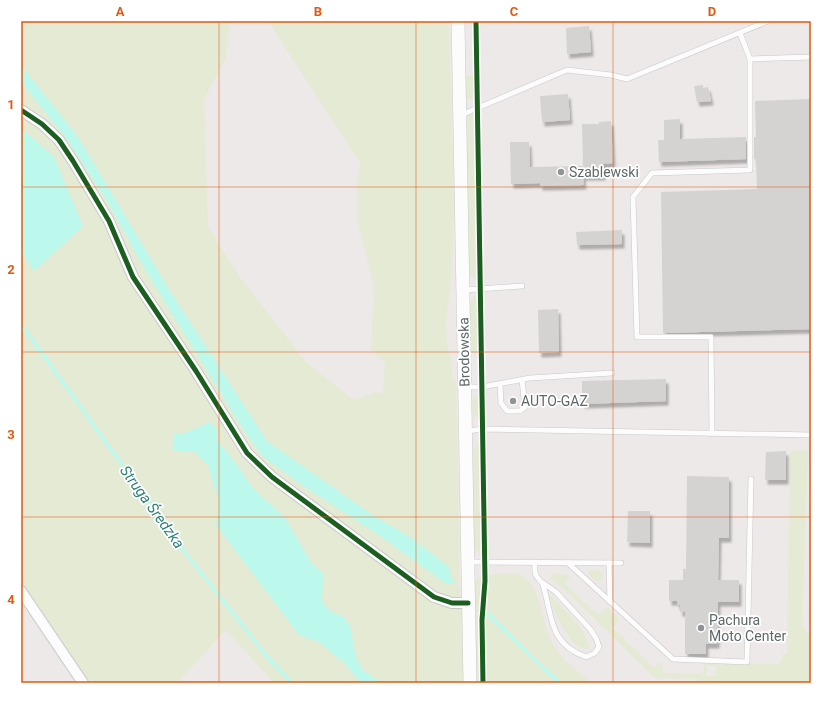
<svg xmlns="http://www.w3.org/2000/svg" width="832" height="704" viewBox="0 0 832 704" font-family="Roboto,sans-serif">
<style>
.green{fill:#e4ead3;fill-rule:evenodd}
.water{fill:#bdf8ec}
.lines{fill:none;stroke-linecap:round;stroke-linejoin:round}
.stream{stroke:#bdf8ec;stroke-width:3.5}
.building{fill:#d5d2d2;filter:url(#shadow)}
.service-casing{stroke:#c9c8c8;stroke-width:6}
.minor-casing{stroke:#c9c8c8;stroke-width:12}
.tertiary-casing{stroke:#c9c8c8;stroke-width:14}
.service{stroke:#fcfcfc;stroke-width:5}
.minor{stroke:#fcfcfc;stroke-width:10}
.tertiary{stroke:#fcfcfc;stroke-width:13}
.cycleway-casing{stroke:#fff;stroke-width:8}
.cycleway{stroke:#1b5e20;stroke-width:5}
.grid{fill:none;stroke:#e15a11;stroke-width:1;stroke-opacity:0.55}
.poi-dot{fill:#909594;stroke:#fff;stroke-width:1.5}
.labels{text-anchor:middle;dominant-baseline:central;stroke-width:3.5;stroke-linejoin:round;paint-order:stroke}
.poi-label{font-size:14px;fill:#5e6867;stroke:#fff;text-anchor:start}
.street-label{font-size:14px;fill:#5e6867;stroke:#fff}
.water-label{font-size:15px;font-style:italic;fill:#2d8278;stroke:#fff}
.neatline{fill:none;stroke:#e15a11;stroke-width:1.5}
.grid-label{font-size:13px;text-anchor:middle;font-weight:bold;fill:#e15a11}
</style>
<defs>
<filter id="shadow"><feDropShadow dx="2.5" dy="4.5" stdDeviation="1" flood-color="#0004"/></filter>
</defs>
<rect width="100%" height="100%" fill="#eee9e9"/>
<g class="green">
<path d="M21,21H230L226,58L204,99L208,227L240,277L306,362L354,400L377,392L383,394L385,363L371,350L374,287L357,219V192L360,163L268,21H449L454,202L452,270L446,323L447,345L451,358L453,380H456L460,597L455,599L445,596L409,574L274,475L251,453L137,275L76,160L21,106Z"/>
<path d="M465,76H473L474,100L469,99L466,96Z"/>
<path d="M474,112V121L478,281L472,277L469,270L466,124L468,116Z"/>
<path d="M21,115L39,127L56,143L106,223L129,279L245,455L432,600L462,608L463,683H274L226,630L177,683H89L21,581Z"/>
<path d="M478,294L480,348L479,355C475,354 471,352 470,347C469,342 469,304 471,300C472,298 475,296 478,294Z"/>
<path d="M480,393V421C472,415 471,409 472,400Z"/>
<path d="M480,440L483,553L482,556L477,553L474,545L473,461V451Z"/>
<path d="M790,451H808L802,627L811,637V683H698L701,679L655,678L567,592L551,579L552,573L568,575L570,577L565,583L598,615L605,608H609L619,619L613,628L654,668L659,663H663V673L703,674L704,664H779L782,660L783,654H787ZM707,666H716V676H706Z"/>
<path d="M590,570H599L602,573V580L597,582L588,574V572Z"/>
<path d="M488,574C495,575 513,572 519,574C540,581 542,624 551,641C560,659 578,671 592,683H486L485,626Z"/>
<path d="M483,575L479,617L480,683H477L475,583L477,578Z"/>
<path d="M549,594C562,608 587,628 589,648C572,656 551,606 549,594Z"/>
</g>
<g class="water">
<path d="M21,65L78,137L170,291L267,441L371,514L413,539L450,568L451,583H445L383,538L305,487L262,456L243,429L169,309L139,259L111,207L69,142L21,82Z"/>
<path d="M21,128L54,157L83,226L34,271L21,252Z"/>
<path d="M210,422L217,429L218,441L235,462L252,487L285,518L312,564L323,574L322,601L330,611L344,617L351,628L355,654L362,669L378,681L373,683H361L345,664L319,642L299,635L216,525L219,502L208,465L195,452L172,450L174,433H184Z"/>
</g>
<g class="lines">
<g class="stream">
<path d="M21,324L187,555L269,659L292,683"/>
<path d="M447,577L453,582"/>
<path d="M488,614L537,662L560,683"/>
</g>
</g>
<g class="building">
<path d="M589,26L591,52L567,54L566,28Z"/>
<path d="M703,85V88L708,87L711,101L697,102L694,86Z"/>
<path d="M568,94L570,120L542,122L540,96Z"/>
<path d="M811,99V329L663,333L661,192L757,189L756,159H754V137H756L755,101Z"/>
<path d="M680,119V139L746,137V159L659,162L658,140H664V120Z"/>
<path d="M611,121L613,163L603,164V176H583L584,185L540,186V183L511,184L510,142H529L530,167L583,166L582,124H599V122Z"/>
<path d="M622,230V244L577,245L576,232Z"/>
<path d="M558,309L559,352L539,353L538,310Z"/>
<path d="M666,379V401L582,404V381Z"/>
<path d="M786,451V480H765L766,452Z"/>
<path d="M687,476L729,477V538H719L718,580H739V602H718L717,644H706V654H685V612H680V605H677V601H669V580H683V569H686Z"/>
<path d="M628,511H650V543L627,542Z"/>
</g>
<g class="lines">
<g class="service-casing">
<g id="service">
<path d="M740,33L750,59"/>
<path d="M461,115L567,70L611,75L627,79L768,21"/>
<path d="M464,290L522,286"/>
<path d="M500,384L501,403L507,411H520L525,407L522,380"/>
<path d="M466,387H482L530,378L612,373"/>
<path d="M467,431L483,429L811,435"/>
<path d="M712,434L711,337H637L633,197L652,173L750,170V59L811,57"/>
<path d="M469,562L621,563"/>
<path d="M535,563C535,566 534,572 536,575C537,579 542,581 543,585C553,617 548,643 586,657L595,653L599,647L596,638L590,629L556,592L543,583"/>
<path d="M568,563L673,659L747,662L751,479"/>
<path d="M609,563L610,602"/>
</g>
</g>
<g class="minor-casing">
<g id="minor">
<path d="M21,110L42,124L59,140L73,161L109,221L133,277L196,371L247,453L272,477L434,597L452,603H468"/>
<path d="M21,591L83,683"/>
</g>
</g>
<g class="tertiary-casing">
<path id="tertiary" d="M458,21L470,683"/>
</g>
<use href="#service" class="service"/>
<use href="#minor" class="minor"/>
<use href="#tertiary" class="tertiary"/>
<g class="cycleway-casing">
<g id="cycleway">
<path d="M476,21L485,581L482,620L483,683"/>
<path d="M21,110L42,124L59,140L73,161L109,221L133,277L196,371L247,453L272,477L434,597L452,603H468"/>
</g>
</g>
<use href="#cycleway" class="cycleway"/>
</g>
<path class="grid" d="M219,21V683M416,21V683M613,21V683M21,187H811M21,352H811M21,517H811"/>
<g class="poi-dot">
<circle cx="561" cy="172" r="4"/>
<circle cx="513" cy="401" r="4"/>
<circle cx="701" cy="628" r="4"/>
</g>
<g class="labels">
<g class="poi-label">
<text x="569" y="172">Szablewski</text>
<text x="521" y="401">AUTO-GAZ</text>
<text x="709" y="620">Pachura<tspan x="709" dy="16">Moto Center</tspan></text>
</g>
<g class="street-label">
<text transform="translate(464 352) rotate(-91)">Brodowska</text>
</g>
<g class="water-label">
<text transform="translate(152 507) rotate(54)">Struga Średzka</text>
</g>
</g>
<rect width="832" height="704" fill="none" stroke="#ffffff" stroke-width="44"/>
<rect x="22" y="22" width="788" height="660" class="neatline"/>
<g class="grid-label">
<text x="120" y="16">A</text>
<text x="318" y="16">B</text>
<text x="514" y="16">C</text>
<text x="712" y="16">D</text>
<text x="11" y="109">1</text>
<text x="11" y="274">2</text>
<text x="11" y="439">3</text>
<text x="11" y="604">4</text>
</g>
</svg>
